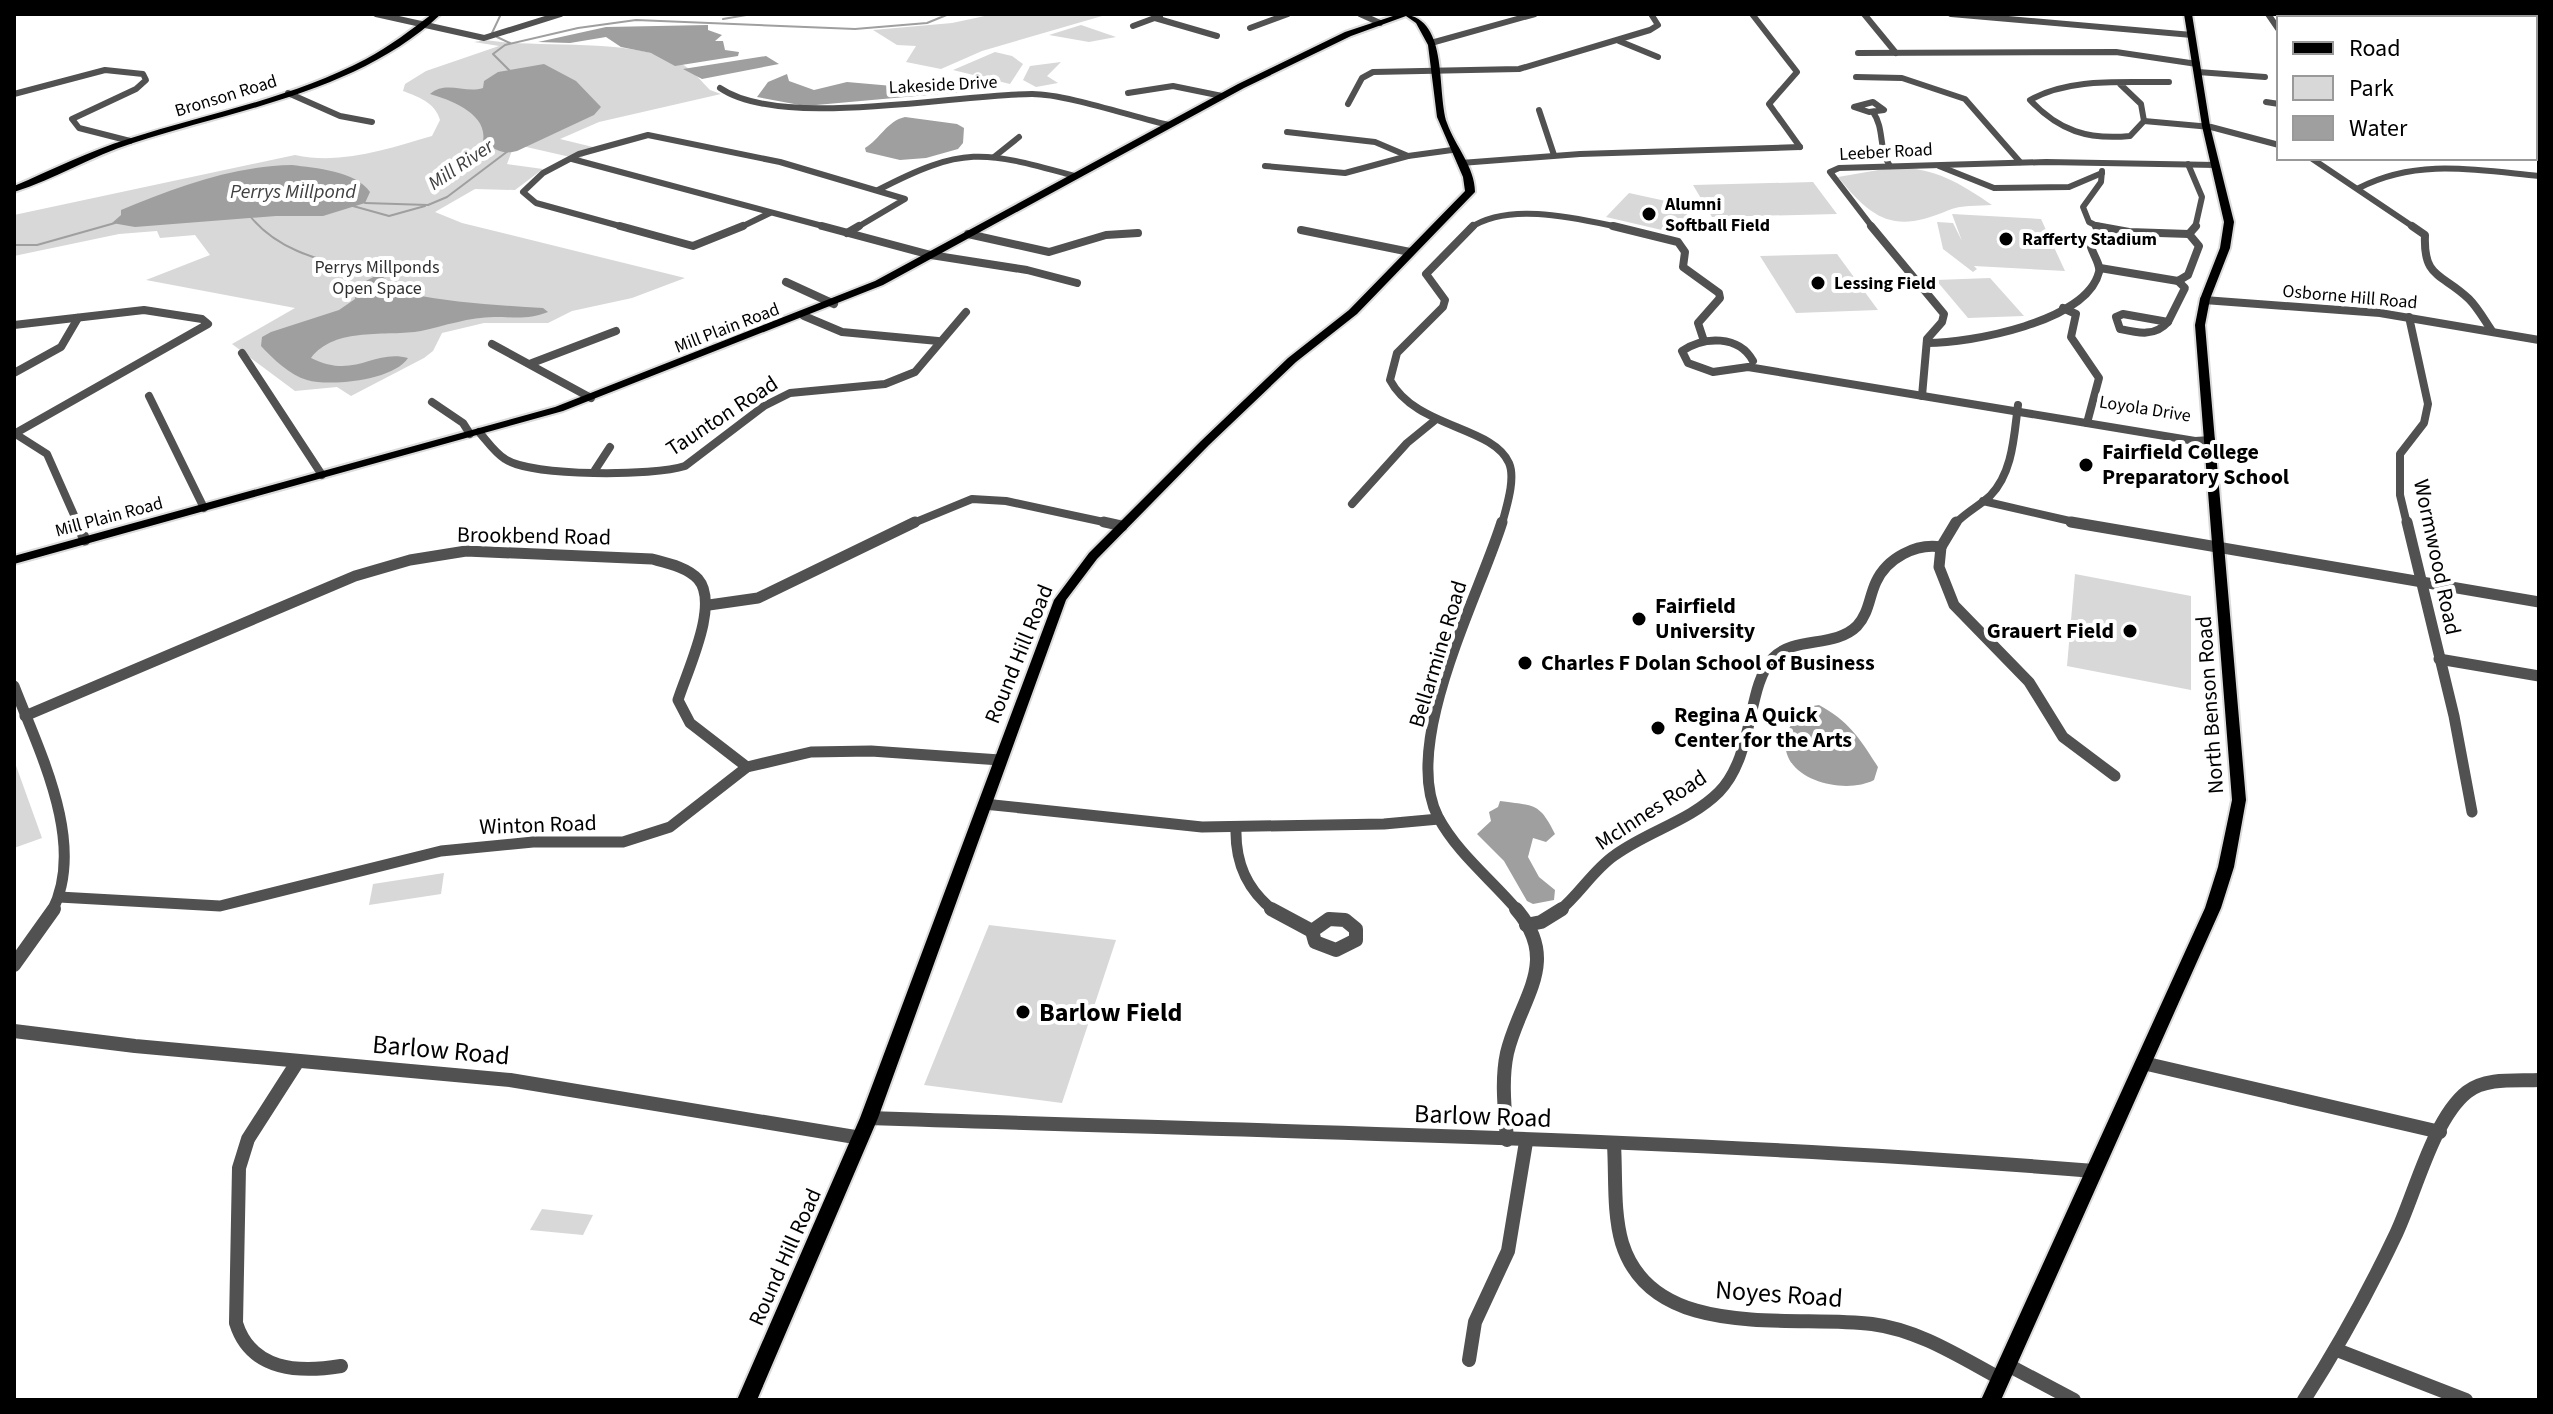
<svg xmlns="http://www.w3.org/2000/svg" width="2553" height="1414" viewBox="0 0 2553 1414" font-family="'Source Sans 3',sans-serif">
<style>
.green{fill:#d8d8d8}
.water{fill:#9f9f9f}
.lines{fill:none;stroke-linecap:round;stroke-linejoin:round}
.stream{stroke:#9f9f9f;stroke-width:2}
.major-casing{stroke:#dbdbdb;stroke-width:4}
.minor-far3{stroke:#515151;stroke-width:6}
.minor-far2{stroke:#515151;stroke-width:8}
.minor-far1{stroke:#515151;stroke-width:11}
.minor{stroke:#515151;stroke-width:14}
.major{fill:#000;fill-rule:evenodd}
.poi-dot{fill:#000;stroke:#fff;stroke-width:3}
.labels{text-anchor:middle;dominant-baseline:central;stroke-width:8;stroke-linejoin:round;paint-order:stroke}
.far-street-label{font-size:18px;fill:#000;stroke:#fff}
.far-poi-label{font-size:18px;font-weight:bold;fill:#000;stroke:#fff;text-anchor:start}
.far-park-label{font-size:18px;fill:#2f2f2f;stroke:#fff}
.far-water-label{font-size:20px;font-style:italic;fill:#404040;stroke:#fff}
.street-label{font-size:22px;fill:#000;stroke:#fff}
.poi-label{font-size:22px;font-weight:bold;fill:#000;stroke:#fff;text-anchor:start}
.near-poi-label{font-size:26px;font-weight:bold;fill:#000;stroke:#fff;text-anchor:start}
.near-street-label{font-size:26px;fill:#000;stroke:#fff}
</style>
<rect width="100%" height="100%" fill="#fff"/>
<g class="green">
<path d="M994,14H1109L982,51L941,69L906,62L916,46L897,45L873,30L952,23Z"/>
<path d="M1081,25L1116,37L1089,42L1049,35Z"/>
<path d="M485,40C543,49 626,37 680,63C693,70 702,82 710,90L721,94L599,122L560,139L597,148L579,159L522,146L513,148L507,164L543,169L515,190L475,189L435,212L462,223L685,278L632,298L572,311L548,323H484L442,333L433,351L424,358L351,396L337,387L295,391L232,344L295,308L146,280L210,255L195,235L160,238L157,231L119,234L14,256V215L295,155C342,165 387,149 432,136L440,120C435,102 418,97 403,91L405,84L426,71L499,46L474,42Z"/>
<path d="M995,52L1012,56L1023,64L1010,84L953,70Z"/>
<path d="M1061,62L1047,76L1058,83L1036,87L1023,80L1030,66Z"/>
<path d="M1890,168C1932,166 1958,182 1992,205C1979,206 1960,205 1949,210C1896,233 1874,222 1838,177Z"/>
<path d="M1813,182L1837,214L1712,217L1693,185Z"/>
<path d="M1629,193L1675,203L1692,219L1679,234L1606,217Z"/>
<path d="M1952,214L2041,219L2065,271L1974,266L1977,269L1973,272L1943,249L1937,222L1953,223L1962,241Z"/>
<path d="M1837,254L1878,310L1796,313L1760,256Z"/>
<path d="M1990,278L2024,316L1968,318L1936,280Z"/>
<path d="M2075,574L2191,596V690L2067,666Z"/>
<path d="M14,760L42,838L14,848Z"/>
<path d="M444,873L441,894L369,905L373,884Z"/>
<path d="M989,925L1116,940L1062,1103L924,1085Z"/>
<path d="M542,1209L593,1215L583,1235L530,1230Z"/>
</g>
<g class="water">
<path d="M708,25V30L722,35L715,41H723L725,50L739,52L738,56L675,66L651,53L621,47L606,37L570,43L538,42L606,27Z"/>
<path d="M766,56L779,64L702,79L683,69Z"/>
<path d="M544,64L576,81L601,107L594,115L517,151C503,155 495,150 483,141C488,114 451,100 430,94C446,80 465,94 483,88L484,81L498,72Z"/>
<path d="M787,74L789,81L814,90L847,82L961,92L805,106L757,97L768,82Z"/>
<path d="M905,117L957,124L964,128L963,143L958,149L926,158L900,160L866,152L865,148C880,139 887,121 905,117Z"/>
<path d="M292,165C315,168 356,171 370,192L365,203L323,216H276L135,227L112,223L121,215V210C176,187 233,166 292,165Z"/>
<path d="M377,275C388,276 394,291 407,293C452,303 497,305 543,308L548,312C528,320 514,317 494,317C470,317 444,326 421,331C387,337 335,326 311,358C355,380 373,349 408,358C394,380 331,387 307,380C290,375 273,359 261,346L262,337L271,332L339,310L355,299V287Z"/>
<path d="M1819,705C1849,721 1860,739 1878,767L1874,780C1844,796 1774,779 1787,733C1790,724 1800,714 1806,707Z"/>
<path d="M1500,801C1535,806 1539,802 1555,834L1546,842L1533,838L1528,857L1539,877L1555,890L1554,900L1533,904L1527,901L1504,861L1477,834L1491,821L1489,812L1498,807Z"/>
</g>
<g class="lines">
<g class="stream">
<path d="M723,19L752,14"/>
<path d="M492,33L501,14"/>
<path d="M497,37L510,43"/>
<path d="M511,72L493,54L505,45L578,28L636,20L855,29L927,23L949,14"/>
<path d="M365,203L428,205L447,197L508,151"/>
<path d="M353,206L389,216L425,206"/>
<path d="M250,216C281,255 331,262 377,275"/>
<path d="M14,245H37L115,223"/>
</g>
<g class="major-casing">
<g id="major">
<path d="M432,14H441C358,92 237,109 133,143C92,156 55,179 14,192V186C52,170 89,151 128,139C207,114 292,98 366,59C390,46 411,30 432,14Z"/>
<path d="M1399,14C1450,14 1436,89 1447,123C1455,146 1475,167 1475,192L1357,314L1296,362L1209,445L1097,559L1066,600L878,1118L757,1400H737L860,1118L1054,600L1089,553L1201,441L1288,358L1349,310L1465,191L1463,177L1437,117L1428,45L1416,23L1406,16L1351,36L1244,88L883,285L563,411L14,564V556L555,407L875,281L1238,84L1345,32Z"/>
<path d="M2184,14H2192L2210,126L2234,222L2230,248L2210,299L2205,325L2246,800L2234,867L2221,908L2001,1400H1981L2205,908L2218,867L2232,800L2195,325L2200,299L2220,248L2224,222L2202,126Z"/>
</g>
</g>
<g class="minor-far3">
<path d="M376,14L484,38L561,14"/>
<path d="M1360,14L1380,23"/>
<path d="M1752,14L1797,72L1769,104L1800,147"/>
<path d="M1864,14L1896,53"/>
<path d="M1951,14L2192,35"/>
<path d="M2268,14L2279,30"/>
<path d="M2374,14L2443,18"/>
<path d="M2514,14L2518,18"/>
<path d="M1155,18L1217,36"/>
<path d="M2535,23H2539"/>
<path d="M1133,26L1160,16"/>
<path d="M1250,28L1288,14"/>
<path d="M1619,41L1658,57"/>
<path d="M1431,43L1535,14"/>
<path d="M2535,44H2539"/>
<path d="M1858,53L2116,52L2197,64"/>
<path d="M2198,72L2265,77"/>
<path d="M1856,77L1902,78L1965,99L2020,162"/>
<path d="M2535,81L2539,82"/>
<path d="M2120,84L2141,104L2144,121L2130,136C2088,140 2059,131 2030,100C2070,77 2125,83 2169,82"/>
<path d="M720,88C781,130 956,94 1032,94C1066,94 1133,117 1169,125"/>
<path d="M288,93L340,116L372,122"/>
<path d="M1128,93L1173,86L1222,96"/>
<path d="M14,94L105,70L143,74L146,80L136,89L72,119L79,128L130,141"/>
<path d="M1873,102L1884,110L1869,112L1854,107Z"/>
<path d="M2266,102L2279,104"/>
<path d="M1348,104L1362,78L1373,72L1519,69L1650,30L1658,25L1651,14"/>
<path d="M1539,110L1554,155"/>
<path d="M1873,112C1885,129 1878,149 1890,166"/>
<path d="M2535,120L2539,122"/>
<path d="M2144,121L2211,127L2279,145"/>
<path d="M1287,132L1375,142L1408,156"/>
<path d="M994,157L1019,137"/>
<path d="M2311,158L2415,228"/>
<path d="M572,159L830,228"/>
<path d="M1461,163L1580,154L1800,147"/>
<path d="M2188,164L2202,197L2195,228"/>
<path d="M1265,166L1345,173L1408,156L1452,150"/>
<path d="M1939,166L1994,188L2069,187L2102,173"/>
<path d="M2359,188C2417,158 2477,170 2539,176"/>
<path d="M878,190C965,145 983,151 1075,176"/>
<path d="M627,228L536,203L523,192L543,173L579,154L648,135L780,162L905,199L856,228"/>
<path d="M739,228L770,213"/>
<path d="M1470,228C1510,201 1579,219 1623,228"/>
<path d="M1873,228L1830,172L1839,168L2046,162L2216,165"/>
<path d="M2101,228L2089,222L2083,207L2101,182L2102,171"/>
</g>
<g class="minor-far2">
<path d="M620,226L693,246L743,226"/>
<path d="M822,226L931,255L1027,270L1077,283"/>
<path d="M1473,226L1426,274L1445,300L1443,307L1397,353L1390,380C1415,428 1493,426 1509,463C1516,479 1506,508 1502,524"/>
<path d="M1613,226L1678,242L1685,252L1683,267L1719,293L1720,298L1698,323L1704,341"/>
<path d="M1871,226L1944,314L1942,322L1927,339L1922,396"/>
<path d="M2096,226L2129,232L2189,234"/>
<path d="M2412,226L2425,235C2423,279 2442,273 2469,299C2478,308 2485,321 2492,331"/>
<path d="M1301,230L1410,252"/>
<path d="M847,233L859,226"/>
<path d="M968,234L1049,252L1106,235L1138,233"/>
<path d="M2189,234L2196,226"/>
<path d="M2100,268L2178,281"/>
<path d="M2178,281L2188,275L2199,246L2189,234"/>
<path d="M786,282L834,304"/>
<path d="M2204,300L2380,313L2539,340"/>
<path d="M2063,308L2076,314L2071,337L2099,378L2087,423"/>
<path d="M2123,314L2168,322C2155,337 2138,333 2120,329L2116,317Z"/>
<path d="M804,316L842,332L938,341"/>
<path d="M2168,322L2185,288L2178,281"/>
<path d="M14,325L144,310L202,319L208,324L14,434"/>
<path d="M1927,343C1970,343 2087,322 2099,272C2101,264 2091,252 2090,243L2099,227"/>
<path d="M492,344L591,398"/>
<path d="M242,353L322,475"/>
<path d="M1753,361C1739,335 1704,336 1682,351L1688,363L1713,372L1748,367L2195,441L2211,440"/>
<path d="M532,363L616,331"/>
<path d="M14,373L61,347L78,318"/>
<path d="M149,396L204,508"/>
<path d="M432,402L463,423L470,434"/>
<path d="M479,432C487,441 495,453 505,459C532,477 654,476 685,466L764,406L790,393L885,384L915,372L966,312"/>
<path d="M14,433L47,454L78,524"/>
<path d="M595,470L610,447"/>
<path d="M1983,501L2083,524"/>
<path d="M1352,504L1407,443L1434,421"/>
<path d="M911,524L972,499L1006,501L1113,524"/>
<path d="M1955,524C1965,513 1979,506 1990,496C2013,473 2014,435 2018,405"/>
<path d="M2407,524L2400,495V454L2424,423L2428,404L2409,317"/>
</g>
<g class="minor-far1">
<path d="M77,522L85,540"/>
<path d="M1104,522L1122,526"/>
<path d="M1502,522C1479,596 1400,744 1438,817C1458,854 1491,879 1518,911"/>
<path d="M2071,522L2539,602"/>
<path d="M2407,522L2454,716L2472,812"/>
<path d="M1941,547L1939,567L1954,605L2029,682L2063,737L2115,776"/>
<path d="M709,605L758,598L915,522"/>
<path d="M2439,659L2539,676"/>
<path d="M14,686C39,751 87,844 52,911"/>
<path d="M25,716L355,576L410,560L466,551L652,559C667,563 687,567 698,579C720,604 687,671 678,700L690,723L747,767"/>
<path d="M984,804L1202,827L1384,824L1439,819"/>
<path d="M1236,828C1235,862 1246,889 1274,911"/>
<path d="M59,897L220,906L441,851L533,842H623L670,827L747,767L811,752L871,751L1000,760"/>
<path d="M1559,911C1580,894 1593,870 1615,855C1648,831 1690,821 1719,792C1755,755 1746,687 1773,658C1794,636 1835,648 1857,626C1869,613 1869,597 1876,582C1887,558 1916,543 1941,547L1956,522"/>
</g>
<g class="minor">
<path d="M1271,909L1312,931"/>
<path d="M1329,919L1345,920L1356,929V940L1336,950L1315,942L1312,931Z"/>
<path d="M1526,925L1541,922L1562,909"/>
<path d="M14,965L54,909"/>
<path d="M14,1031L135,1046L510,1080L861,1138"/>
<path d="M298,1061L248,1139L239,1168L236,1323C251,1371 298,1373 341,1366"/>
<path d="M2143,1063L2440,1132"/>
<path d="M869,1118C1277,1132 1687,1138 2094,1171"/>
<path d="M1507,1140C1505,1111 1501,1081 1507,1053C1520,998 1562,962 1516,909"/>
<path d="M1614,1145C1616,1176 1613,1212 1622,1243C1653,1343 1792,1314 1872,1324C1919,1330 1960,1357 2001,1379"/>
<path d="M2337,1350L2466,1400"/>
<path d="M1469,1360L1475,1322L1508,1251L1526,1142"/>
<path d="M2006,1364L2074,1400"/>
<path d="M2304,1400C2338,1347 2369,1291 2396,1234C2415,1194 2433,1119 2467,1092C2486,1077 2517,1081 2539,1080"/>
</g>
<use href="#major" class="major"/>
</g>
<g class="poi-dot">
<circle cx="1649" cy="214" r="8"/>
<circle cx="2006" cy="239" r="8"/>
<circle cx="1818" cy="283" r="8"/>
<circle cx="2086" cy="465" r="8"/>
<circle cx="1639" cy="619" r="8"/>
<circle cx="2130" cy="631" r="8"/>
<circle cx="1525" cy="663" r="8"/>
<circle cx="1658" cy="728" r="8"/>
<circle cx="1023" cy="1012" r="8"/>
</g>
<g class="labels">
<g class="far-street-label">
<text transform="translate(943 85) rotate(-3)">Lakeside Drive</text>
<text transform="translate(226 96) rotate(-17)">Bronson Road</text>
<text transform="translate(1886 152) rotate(-3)">Leeber Road</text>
<text transform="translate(2350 297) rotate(5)">Osborne Hill Road</text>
<text transform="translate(727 328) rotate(-21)">Mill Plain Road</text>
<text transform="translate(2145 409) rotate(9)">Loyola Drive</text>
<text transform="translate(109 517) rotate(-15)">Mill Plain Road</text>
</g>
<g class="far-poi-label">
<text x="1665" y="204">Alumni<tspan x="1665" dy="21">Softball Field</tspan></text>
<text x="2022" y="239">Rafferty Stadium</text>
<text x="1834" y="283">Lessing Field</text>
</g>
<g class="far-park-label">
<text x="377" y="267">Perrys Millponds<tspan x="377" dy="21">Open Space</tspan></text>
</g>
<g class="far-water-label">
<text transform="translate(461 165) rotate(-34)">Mill River</text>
<text x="293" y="192">Perrys Millpond</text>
</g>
<g class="street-label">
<text transform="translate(722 416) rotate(-33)">Taunton Road</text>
<text transform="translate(534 536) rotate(1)">Brookbend Road</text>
<text transform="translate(2437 557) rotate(78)">Wormwood Road</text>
<text transform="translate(1019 654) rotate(-68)">Round Hill Road</text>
<text transform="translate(1438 654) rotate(-73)">Bellarmine Road</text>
<text transform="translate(2210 705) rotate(-94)">North Benson Road</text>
<text transform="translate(1651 810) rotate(-33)">McInnes Road</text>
<text transform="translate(538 825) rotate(-2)">Winton Road</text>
<text transform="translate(785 1257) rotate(-66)">Round Hill Road</text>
</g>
<g class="poi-label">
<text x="2102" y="452">Fairfield College<tspan x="2102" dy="25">Preparatory School</tspan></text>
<text x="1655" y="606">Fairfield<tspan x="1655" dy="25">University</tspan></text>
<text x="2114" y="631" text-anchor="end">Grauert Field</text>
<text x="1541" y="663">Charles F Dolan School of Business</text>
<text x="1674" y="715">Regina A Quick<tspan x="1674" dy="25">Center for the Arts</tspan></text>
</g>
<g class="near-poi-label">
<text x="1039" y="1012">Barlow Field</text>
</g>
<g class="near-street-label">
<text transform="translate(441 1050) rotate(5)">Barlow Road</text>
<text transform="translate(1483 1116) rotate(2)">Barlow Road</text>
<text transform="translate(1779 1294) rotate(4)">Noyes Road</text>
</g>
</g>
<rect width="2553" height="1414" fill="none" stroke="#000000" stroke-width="32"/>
<rect x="2277" y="16" width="260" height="144" fill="#ffffff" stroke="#999999" stroke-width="2"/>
<rect x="2293" y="42" width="40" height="12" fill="#000000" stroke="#999999" stroke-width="2"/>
<text x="2349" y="56" font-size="24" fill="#000000">Road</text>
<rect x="2293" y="76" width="40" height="24" fill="#d8d8d8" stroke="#999999" stroke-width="2"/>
<text x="2349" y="96" font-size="24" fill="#000000">Park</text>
<rect x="2293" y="116" width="40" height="24" fill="#9f9f9f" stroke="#999999" stroke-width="2"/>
<text x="2349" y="136" font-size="24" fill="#000000">Water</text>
</svg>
